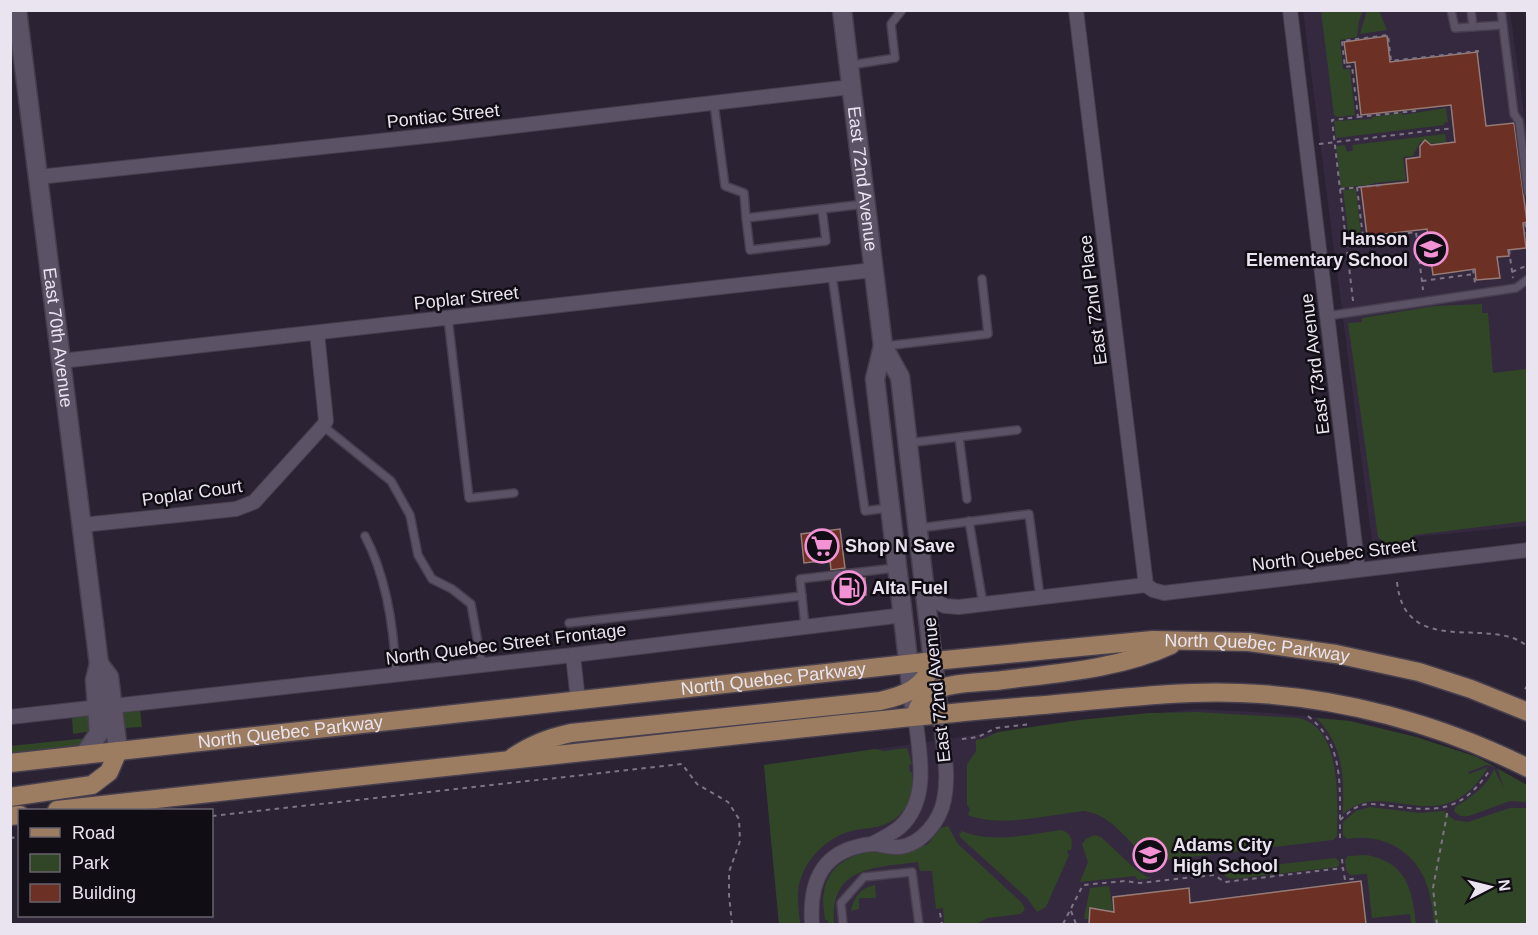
<svg xmlns="http://www.w3.org/2000/svg" width="1538" height="935" viewBox="0 0 1538 935" font-family="Helvetica,sans-serif">
<style>
.built{fill:#352940}
.green{fill:#314627}
.building{fill:#6c3025;stroke:#977c76;stroke-width:1.5}
.lines{fill:none;stroke-linecap:round;stroke-linejoin:round}
.lane-casing{stroke:#473f4e;stroke-width:10}
.street-casing{stroke:#473f4e;stroke-width:16}
.secondary-casing{stroke:#473f4e;stroke-width:21}
.primary-casing{stroke:#473f4e;stroke-width:21}
.path{stroke:#7d7584;stroke-width:2;stroke-dasharray:4.5 4.5;stroke-linecap:butt}
.lane{stroke:#5c5266;stroke-width:7}
.street{stroke:#5c5266;stroke-width:14}
.secondary{stroke:#5c5266;stroke-width:18}
.primary{stroke:#9c7d61;stroke-width:18}
.labels{text-anchor:middle;dominant-baseline:central;stroke-width:5;stroke-linejoin:round;paint-order:stroke}
.street-label{font-size:18px;fill:#eae4f0;stroke:#110d15}
.poi-label{font-size:18px;font-weight:bold;fill:#eae4f0;stroke:#110d15;text-anchor:start}
</style>
<rect width="100%" height="100%" fill="#2b2234"/>
<g class="built">
<path d="M1303,11H1510L1528,142L1527,526L1372,541Z"/>
<path d="M1196,709L1273,713L1350,721L1416,737L1477,757L1527,785V924H779L764,765L976,735Z"/>
</g>
<g class="green">
<path d="M1367,10L1379,11L1387,30L1360,34Z"/>
<path d="M1321,11H1363L1359,21L1357,37L1340,40L1343,69H1350L1355,115L1338,117L1334,115Z"/>
<path d="M1446,108L1448,122L1444,123V125L1336,138L1334,121L1372,119V117L1402,113V115Z"/>
<path d="M1445,134L1446,142L1432,144L1427,141L1420,142L1413,156L1403,157L1406,180L1374,183V184L1341,188L1336,146L1345,145L1347,152L1353,150L1352,145Z"/>
<path d="M1356,189L1361,236L1349,238L1343,190Z"/>
<path d="M1482,304V313H1488L1493,373L1527,369V521L1415,535L1400,547H1390L1378,537L1348,323L1362,322V318L1435,306Z"/>
<path d="M121,708L140,709L142,727L123,728Z"/>
<path d="M1197,712L1298,718C1343,727 1337,802 1337,836L1333,840L1158,861L1148,859C1128,842 1110,813 1083,811C1048,815 1000,828 968,815L970,809L967,805V764L976,751V740L983,739L998,732L1079,720L1149,713Z"/>
<path d="M89,714L92,731L73,734L72,716Z"/>
<path d="M1316,718L1350,721L1416,737L1477,757L1527,785V802L1510,801L1469,816C1462,817 1459,816 1454,811L1455,807C1470,798 1487,787 1494,769L1504,788L1497,768L1487,765L1468,772L1469,774L1488,767C1442,845 1384,775 1343,814C1344,779 1344,744 1316,718Z"/>
<path d="M88,738L84,743L74,747L11,754L10,746Z"/>
<path d="M907,748L912,764L909,765L910,772H912C915,798 904,821 876,827C866,829 855,829 845,833C821,842 801,865 798,891C797,901 799,912 800,923L779,924L764,765L875,749L884,751Z"/>
<path d="M1370,807L1420,813L1444,811L1454,820L1468,822L1510,808H1527V924H1434C1433,914 1432,902 1429,892C1420,853 1384,832 1347,839L1343,835V822L1356,811Z"/>
<path d="M948,826L958,844L1022,903L1025,909L1021,914L988,918L976,924H944L943,908L936,909L932,871H920L918,862C874,868 830,866 834,924H828V920H825C824,911 822,901 824,892C832,845 891,849 927,845L941,828Z"/>
<path d="M962,831C992,844 1030,834 1062,830C1072,834 1073,841 1071,850H1068L1067,853L1069,855L1046,907L1037,912L1027,898L961,838L959,834Z"/>
<path d="M1094,835L1101,837L1134,868L1147,877L1152,878L1138,880L1135,876L1080,882L1088,862L1082,844L1086,839Z"/>
<path d="M1367,855C1407,863 1412,889 1416,924H1411L1410,914L1372,918L1367,874L1350,875L1346,870L1345,860L1348,856Z"/>
<path d="M1335,858L1339,861V865L1337,867L1232,879L1228,878L1219,871Z"/>
<path d="M875,885L876,898H859V909L851,911C853,898 861,887 875,885Z"/>
<path d="M1109,886L1113,911L1091,907L1089,919H1084L1090,888Z"/>
</g>
<g class="building">
<path d="M1387,36L1390,62L1477,52L1486,126L1514,123L1527,222L1523,223L1526,248L1508,250L1509,256L1497,257L1500,278L1476,280L1475,269L1433,275L1427,229L1367,236L1361,187L1408,182L1406,159L1420,157V146L1425,140L1431,145L1455,142L1451,105L1361,115L1355,62L1347,63L1344,42Z"/>
<path d="M840,529L845,568L831,570L830,560L804,563L801,534Z"/>
<path d="M865,578L866,595L834,598L832,581Z"/>
<path d="M1361,881L1366,924H1089L1090,908L1114,912L1113,897L1189,888L1190,903Z"/>
</g>
<g class="lines">
<g class="lane-casing">
<g id="lane">
<path d="M1451,10L1455,28L1503,25"/>
<path d="M1471,10L1473,27"/>
<path d="M1501,10L1514,114L1519,121L1528,192"/>
<path d="M851,65L895,58L891,24L902,10"/>
<path d="M714,104L725,186L744,193L746,218"/>
<path d="M822,209L746,218L750,250L826,241L822,209L865,204"/>
<path d="M832,275L865,511L888,508"/>
<path d="M1327,316L1516,288L1528,279"/>
<path d="M448,318L469,498L514,493"/>
<path d="M885,346L988,334L982,279"/>
<path d="M323,426L391,481L410,515L418,555L432,579L452,589L471,604L482,665"/>
<path d="M959,437L967,499"/>
<path d="M908,443L1017,430"/>
<path d="M969,521L983,604"/>
<path d="M919,528L1029,514L1040,597"/>
<path d="M365,536C387,578 394,628 396,675"/>
<path d="M569,623L802,596"/>
<path d="M805,626L800,579L895,568"/>
<path d="M843,924L841,903L864,877L912,872L919,924"/>
</g>
</g>
<g class="street-casing">
<g id="street">
<path d="M1076,10L1146,585"/>
<path d="M1290,10L1358,570"/>
<path d="M38,177L445,134L851,87"/>
<path d="M61,361L873,270"/>
<path d="M82,525L236,509L254,502L323,426L326,421L317,333"/>
<path d="M1146,585L1153,590L1164,593L1528,550"/>
<path d="M927,597L945,606L959,607L1146,585"/>
<path d="M573,655L578,701"/>
<path d="M113,706L573,655L904,615"/>
<path d="M10,717L99,707"/>
<path d="M872,844C881,839 892,834 900,827C931,799 919,751 915,716"/>
<path d="M812,924C809,880 823,849 872,844C881,844 890,848 899,847C921,845 940,821 944,800C950,772 942,741 939,713"/>
</g>
</g>
<g class="secondary-casing">
<g id="secondary">
<path id="s1" d="M17,10L99,664L95,680L99,733L84,755"/>
<path id="s2" d="M842,10L883,346L875,379L913,702"/>
<path d="M883,346L900,377L939,713"/>
<path d="M99,664L109,677L118,751"/>
</g>
</g>
<g class="primary-casing">
<g id="primary">
<path d="M915,716C918,707 922,698 930,693C950,681 981,683 1003,680C1059,673 1119,669 1171,645"/>
<path d="M513,757C532,744 549,738 571,733L880,701C907,695 924,688 934,661"/>
<path id="s3" d="M10,763L934,661L1153,640L1249,642L1336,654L1419,672L1471,689L1528,712"/>
<path d="M10,797L92,785L109,772L118,751"/>
<path d="M57,810C272,786 488,762 703,739C813,727 922,715 1031,706C1099,701 1172,690 1240,693C1338,696 1440,724 1528,768"/>
<path d="M10,816L20,815"/>
</g>
</g>
<g class="path">
<path d="M1358,117L1415,111L1414,109"/>
<path d="M1319,144L1454,128"/>
<path d="M1357,187L1363,238L1390,235V233"/>
<path d="M1340,189L1383,185"/>
<path d="M1525,223L1528,242"/>
<path d="M1390,235L1416,232L1423,290"/>
<path d="M1509,250L1513,278"/>
<path d="M1473,269L1475,283"/>
<path d="M1512,272L1528,265"/>
<path d="M1422,281L1474,274"/>
<path d="M1353,301L1332,120L1358,117L1352,66L1345,67L1342,41L1388,35L1391,61L1478,51V53"/>
<path d="M1397,582C1405,661 1493,614 1528,647"/>
<path d="M1525,689L1528,685"/>
<path d="M1308,716C1342,743 1340,780 1340,820"/>
<path d="M962,739L978,737L996,728L1031,724"/>
<path d="M212,816L682,764L697,784L728,802L739,819L740,841L729,872V895L732,924"/>
<path d="M10,838L20,837"/>
<path d="M1340,838V820C1346,815 1352,809 1359,806C1370,802 1381,805 1392,806C1439,812 1461,812 1490,770"/>
<path d="M1342,859L1343,868"/>
<path d="M1071,911L1076,924"/>
<path d="M940,913L942,924"/>
<path d="M1063,924L1083,885L1125,881L1139,883L1214,875L1225,882L1343,868L1345,880L1358,878"/>
<path d="M1437,924L1433,888L1448,809"/>
</g>
<use href="#lane" class="lane"/>
<use href="#street" class="street"/>
<use href="#secondary" class="secondary"/>
<use href="#primary" class="primary"/>
</g>
<defs>
<g id="school-ring" transform="scale(1.725)"><circle r="9.5" fill="#110d15" stroke="#f391d5" stroke-width="1.5"/><path d="M0-5L7-2L0 1L-7-2ZM-4 1L0 2.5L4 1V4Q0 6-4 4Z" fill="#f391d5"/></g>
<g id="supermarket-ring" transform="scale(1.725)"><circle r="9.5" fill="#110d15" stroke="#f391d5" stroke-width="1.5"/><path d="M-6-5.5h2.5l.6 2H6L4.5 2H-2.5L-4.4-4H-6ZM-1.5 3.2a1.3 1.3 0 1 0 .1 0ZM3 3.2a1.3 1.3 0 1 0 .1 0Z" fill="#f391d5"/></g>
<g id="fuel-ring" transform="scale(1.725)"><circle r="9.5" fill="#110d15" stroke="#f391d5" stroke-width="1.5"/><path d="M-5.5-6h7V0h2V4h1.3V-2.5L3-4.5l.8-.8L6-3V5H2.5V1h-1V6h-7ZM-4.2-4.7v3.2H.2V-4.7Z" fill="#f391d5"/></g>
</defs>
<g fill-rule="evenodd">
<use href="#school-ring" x="1431" y="249"/>
<use href="#supermarket-ring" x="822" y="546"/>
<use href="#fuel-ring" x="849" y="588"/>
<use href="#school-ring" x="1150" y="855"/>
</g>
<g class="labels">
<g class="street-label">
<text transform="translate(443 116) rotate(-6)">Pontiac Street</text>
<text stroke="none"><textPath href="#s2" startOffset="170">East 72nd Avenue</textPath></text>
<text transform="translate(466 298) rotate(-6)">Poplar Street</text>
<text transform="translate(1093 300) rotate(-97)">East 72nd Place</text>
<text stroke="none"><textPath href="#s1" startOffset="330">East 70th Avenue</textPath></text>
<text transform="translate(1315 364) rotate(-97)">East 73rd Avenue</text>
<text transform="translate(192 493) rotate(-8)">Poplar Court</text>
<text transform="translate(1334 555) rotate(-7)">North Quebec Street</text>
<text transform="translate(506 644) rotate(-7)">North Quebec Street Frontage</text>
<text stroke="none"><textPath href="#s3" startOffset="1254">North Quebec Parkway</textPath></text>
<text stroke="none"><textPath href="#s3" startOffset="768">North Quebec Parkway</textPath></text>
<text transform="translate(937 690) rotate(-96)">East 72nd Avenue</text>
<text stroke="none"><textPath href="#s3" startOffset="282">North Quebec Parkway</textPath></text>
</g>
<g class="poi-label">
<text x="1408" y="239" text-anchor="end">Hanson<tspan x="1408" dy="21">Elementary School</tspan></text>
<text x="845" y="546">Shop N Save</text>
<text x="872" y="588">Alta Fuel</text>
<text x="1173" y="845">Adams City<tspan x="1173" dy="21">High School</tspan></text>
</g>
</g>
<rect width="1538" height="935" fill="none" stroke="#eae4f0" stroke-width="24"/>
<rect x="18" y="809" width="195" height="108" fill="#110d15" stroke="#68636d" stroke-width="1.5"/>
<rect x="30" y="828" width="30" height="9" fill="#9c7d61" stroke="#68636d" stroke-width="1.5"/>
<text x="72" y="839" font-size="18" fill="#eae4f0">Road</text>
<rect x="30" y="854" width="30" height="18" fill="#314627" stroke="#68636d" stroke-width="1.5"/>
<text x="72" y="869" font-size="18" fill="#eae4f0">Park</text>
<rect x="30" y="884" width="30" height="18" fill="#6c3025" stroke="#68636d" stroke-width="1.5"/>
<text x="72" y="899" font-size="18" fill="#eae4f0">Building</text>
<g transform="translate(1490 887) rotate(83)" stroke="#110d15" stroke-width="4.5" paint-order="stroke">
<path d="M0-4.5L10 22L0 15L-10 22Z" fill="#eae4f0"/>
<text y="-9" font-size="16" font-weight="bold" text-anchor="middle" fill="#eae4f0">N</text>
</g>
</svg>
